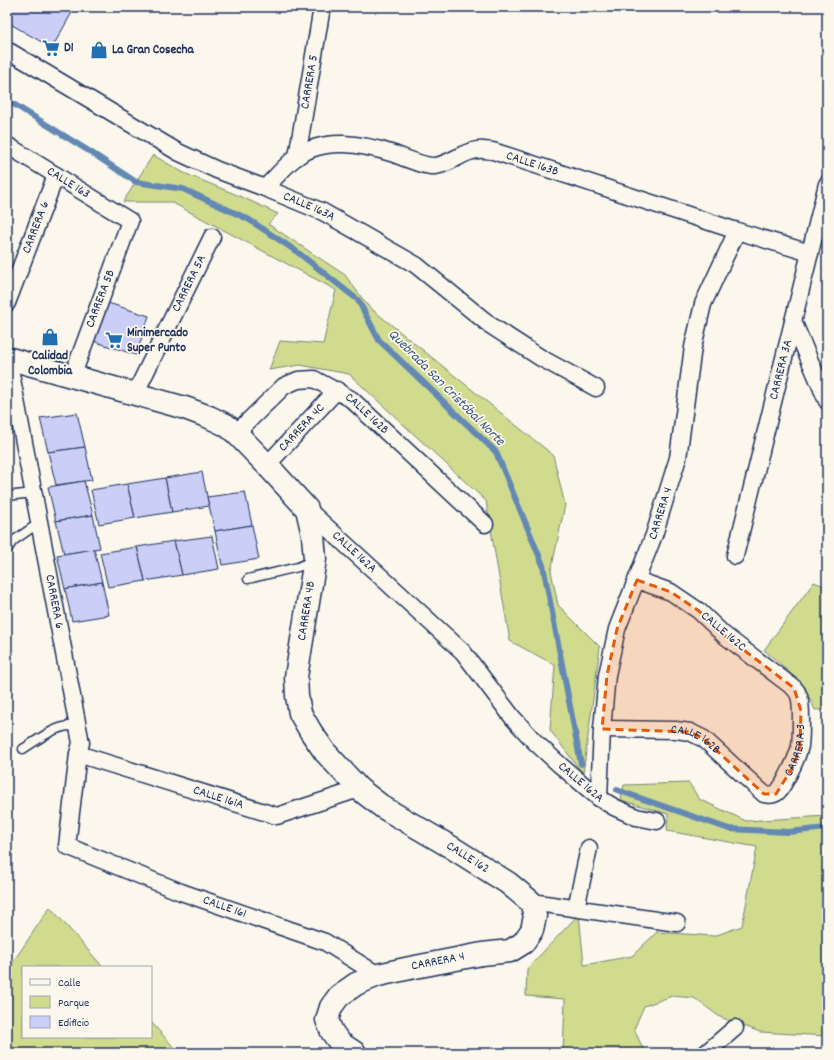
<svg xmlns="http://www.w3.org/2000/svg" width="834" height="1060" viewBox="0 0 834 1060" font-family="Dekko,sans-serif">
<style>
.green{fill:#d0db8e;stroke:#768576}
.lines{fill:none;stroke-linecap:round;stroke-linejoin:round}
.stream{stroke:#6388b4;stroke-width:6}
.building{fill:#cbcef6;stroke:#1b2f5e}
.lane-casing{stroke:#1b2f5e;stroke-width:11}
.street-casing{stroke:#1b2f5e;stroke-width:19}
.secondary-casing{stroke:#1b2f5e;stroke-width:25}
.lane{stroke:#fbf7ec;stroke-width:8}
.street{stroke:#fbf7ec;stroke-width:16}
.secondary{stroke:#fbf7ec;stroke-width:22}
.marked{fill:#e8590c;fill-opacity:0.2;stroke:#e8590c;stroke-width:3;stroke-dasharray:8 5;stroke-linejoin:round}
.labels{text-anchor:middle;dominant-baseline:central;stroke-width:3.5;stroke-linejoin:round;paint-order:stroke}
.poi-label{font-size:13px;font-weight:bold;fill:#1b2f5e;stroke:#fbf7ec;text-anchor:start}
.street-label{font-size:13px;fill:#1b2f5e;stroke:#fbf7ec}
.water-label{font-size:14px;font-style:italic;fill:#395482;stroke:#fbf7ec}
</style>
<rect width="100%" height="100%" fill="#fbf7ec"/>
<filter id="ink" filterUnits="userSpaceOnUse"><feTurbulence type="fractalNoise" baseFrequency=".025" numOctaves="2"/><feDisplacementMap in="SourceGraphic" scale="8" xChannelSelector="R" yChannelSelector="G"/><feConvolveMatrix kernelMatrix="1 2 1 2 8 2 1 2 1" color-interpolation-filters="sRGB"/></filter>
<g filter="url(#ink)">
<g class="green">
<path d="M153,155L184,173L242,197L278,214L268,224L345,275L368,306L553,455L565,505L551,571L558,605L600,647L583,774L550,730L555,665L510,641L486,501L349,374L300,365L269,370L280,341L323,344L336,290L171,202H123Z"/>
<path d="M814,582L827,587V709L815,710C805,683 785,668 764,650Z"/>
<path d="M689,783L699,799L746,821L827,816V1036L760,1032L720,1017L694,998L672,996L644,1006L634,1029L645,1053H563L565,999L526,996L527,969L579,914L584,965L632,956L657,932L714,936L742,926L757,847L667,831L668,814L621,800L624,785Z"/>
<path d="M50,907L103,967H23V1037H151V1022L179,1053H7V971Z"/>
</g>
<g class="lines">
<g class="stream">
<path d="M7,100L92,153L136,182L183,189L248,219L296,251L358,300L379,340L496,452L543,565L581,764"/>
<path d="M617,790L729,829L788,832L827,828"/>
</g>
</g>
<g class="building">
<path d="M7,7H75L52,48L7,22Z"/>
<path d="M102,301L149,316L136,355L90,340Z"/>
<path d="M77,413L85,447L48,452L40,418Z"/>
<path d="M85,447L92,480L56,485L48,452Z"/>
<path d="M202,472L209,506L172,512L165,478Z"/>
<path d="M165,478L172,512L135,518L127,484Z"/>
<path d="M84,481L93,515L56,521L48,487Z"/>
<path d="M127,484L135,518L99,524L91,490Z"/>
<path d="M245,492L252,525L215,531L207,497Z"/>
<path d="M93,515L100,548L64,554L56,521Z"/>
<path d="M252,525L259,559L222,565L215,531Z"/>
<path d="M212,536L219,569L182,575L174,541Z"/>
<path d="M174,541L182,575L145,581L137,547Z"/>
<path d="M137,547L145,581L108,587L100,553Z"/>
<path d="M94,549L102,582L65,589L57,555Z"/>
<path d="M102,582L109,615L72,621L65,589Z"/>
</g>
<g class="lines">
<g class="lane-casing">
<g id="lane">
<path d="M7,496L33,493"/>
<path d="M7,550L13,541L39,523"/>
<path d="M248,579L298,567L312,561"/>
<path d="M23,749C36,741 54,727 69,726C72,726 75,727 78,728"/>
</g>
</g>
<g class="street-casing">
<g id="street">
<path id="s1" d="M7,50L178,152L217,170L265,188L323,212L416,265L490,325L541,358L596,388"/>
<path id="s2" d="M7,145L130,221L72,377"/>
<path id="s3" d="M297,157L322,7"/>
<path id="s4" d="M265,188C275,178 284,167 295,158C324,136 363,144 394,154C405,158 425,167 435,166C452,164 466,148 484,150C487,150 490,151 493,151L737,231L810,253"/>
<path id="s5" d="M7,303L56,175"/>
<path d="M793,321L827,401"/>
<path id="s6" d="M8,358L81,743L78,754L67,846L181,892L325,942L378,975"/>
<path id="s7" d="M135,394L212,237"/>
<path id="s8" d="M236,433L284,386L298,380L314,379L351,399L485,524"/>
<path id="s9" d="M267,465L337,390"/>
<path id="s10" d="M307,509L463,652L513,718L535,742L560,765L599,798L614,807L636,817L657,821"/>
<path id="s11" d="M735,556L827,184"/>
<path id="s12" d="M602,729L676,730L690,732L704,739L764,794C777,797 779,791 785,781C791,770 797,759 800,746C801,737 802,704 799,696C798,693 796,690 794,688L724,635L699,611L671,592L637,580"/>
<path id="s13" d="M78,754L277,816L359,789"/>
<path id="s14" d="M599,798L602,729L607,675L617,629L654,535L678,458L693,347L703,304L737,231"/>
<path d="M531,902L677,923"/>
<path d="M576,908L589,848"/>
<path d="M706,1053L735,1028"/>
</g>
</g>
<g class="secondary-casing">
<g id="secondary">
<path id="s15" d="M7,358L185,408L209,417L226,425L236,433L267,465L307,509L313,535L315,559L296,677L297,696L300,713L311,732L325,752L359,789L384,808L451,847L508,883L531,902L535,916L532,930L523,943L510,951L482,954L410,968L378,975L356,984L339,996L331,1007L327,1020L332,1032L340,1043L355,1053"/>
</g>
</g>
<use href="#lane" class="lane"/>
<use href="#street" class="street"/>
<use href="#secondary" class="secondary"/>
</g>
</g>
<path class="marked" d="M637,580L671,592L699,611L724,635L794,688L801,711L800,746L794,765L776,794H764L704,739L690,732L602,729L607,675L617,629Z"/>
<defs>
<g id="supermarket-bare" transform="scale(1.38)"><path d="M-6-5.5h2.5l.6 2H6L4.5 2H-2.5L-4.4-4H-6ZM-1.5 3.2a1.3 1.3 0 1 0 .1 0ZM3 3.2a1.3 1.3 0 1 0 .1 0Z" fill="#1f6fb2" stroke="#fbf7ec" stroke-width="2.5" paint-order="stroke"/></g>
<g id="shop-bare" transform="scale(1.38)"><path d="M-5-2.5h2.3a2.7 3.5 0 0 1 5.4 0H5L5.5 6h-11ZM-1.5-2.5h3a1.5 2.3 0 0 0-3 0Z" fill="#1f6fb2" stroke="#fbf7ec" stroke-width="2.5" paint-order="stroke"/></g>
</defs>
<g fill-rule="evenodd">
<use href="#supermarket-bare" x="51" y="48"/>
<use href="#shop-bare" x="99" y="50"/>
<use href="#shop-bare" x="50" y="337"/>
<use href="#supermarket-bare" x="114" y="340"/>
</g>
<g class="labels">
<g class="poi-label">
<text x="64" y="48">D1</text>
<text x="112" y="50">La Gran Cosecha</text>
<text x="127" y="333">Minimercado<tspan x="127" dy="15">Super Punto</tspan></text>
<text x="50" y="356" text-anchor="middle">Calidad<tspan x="50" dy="15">Colombia</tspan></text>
</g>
<g class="street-label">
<text stroke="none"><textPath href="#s3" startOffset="76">CARRERA 5</textPath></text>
<text stroke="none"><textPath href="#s4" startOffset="291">CALLE 163B</textPath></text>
<text stroke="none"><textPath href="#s2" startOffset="72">CALLE 163</textPath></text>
<text stroke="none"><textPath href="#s1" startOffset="341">CALLE 163A</textPath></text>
<text stroke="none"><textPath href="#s5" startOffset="81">CARRERA 6</textPath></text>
<text stroke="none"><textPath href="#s7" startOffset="123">CARRERA 5A</textPath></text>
<text transform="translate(101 299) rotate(-69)">CARRERA 5B</text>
<text stroke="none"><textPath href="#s11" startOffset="192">CARRERA 3A</textPath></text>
<text stroke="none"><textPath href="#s8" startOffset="162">CALLE 162B</textPath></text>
<text stroke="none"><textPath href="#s9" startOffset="51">CARRERA 4C</textPath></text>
<text stroke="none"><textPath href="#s14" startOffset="294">CARRERA 4</textPath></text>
<text stroke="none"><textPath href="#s10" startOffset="64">CALLE 162A</textPath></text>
<text stroke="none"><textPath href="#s6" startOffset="248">CARRERA 6</textPath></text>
<text transform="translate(307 611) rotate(-81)">CARRERA 4B</text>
<text transform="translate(723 632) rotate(40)">CALLE 162C</text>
<text stroke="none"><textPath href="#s12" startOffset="96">CALLE 162B</textPath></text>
<text stroke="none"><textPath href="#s12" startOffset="246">CARRERA 3</textPath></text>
<text stroke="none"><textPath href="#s10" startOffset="388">CALLE 162A</textPath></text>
<text stroke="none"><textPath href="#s13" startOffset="147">CALLE 161A</textPath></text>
<text stroke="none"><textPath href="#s15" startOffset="778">CALLE 162</textPath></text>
<text stroke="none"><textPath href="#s6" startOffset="665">CALLE 161</textPath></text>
<text transform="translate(438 962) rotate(-11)">CARRERA 4</text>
</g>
<g class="water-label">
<text transform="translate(446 388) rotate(45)">Quebrada San Cristóbal Norte</text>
</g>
</g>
<rect width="834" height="1060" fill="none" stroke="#fbf7ec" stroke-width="24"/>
<rect x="12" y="12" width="810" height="1036" fill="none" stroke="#1b2f5e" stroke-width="1.5" filter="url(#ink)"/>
<rect x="22" y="966" width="130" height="72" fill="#fbf7ec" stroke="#a1a7b3"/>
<rect x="30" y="979" width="20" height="6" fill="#fbf7ec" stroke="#a1a7b3"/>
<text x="58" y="986" font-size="12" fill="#1b2f5e">Calle</text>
<rect x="30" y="996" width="20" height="12" fill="#d0db8e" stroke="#a1a7b3"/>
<text x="58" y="1006" font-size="12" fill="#1b2f5e">Parque</text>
<rect x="30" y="1016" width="20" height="12" fill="#cbcef6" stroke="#a1a7b3"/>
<text x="58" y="1026" font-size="12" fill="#1b2f5e">Edificio</text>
</svg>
